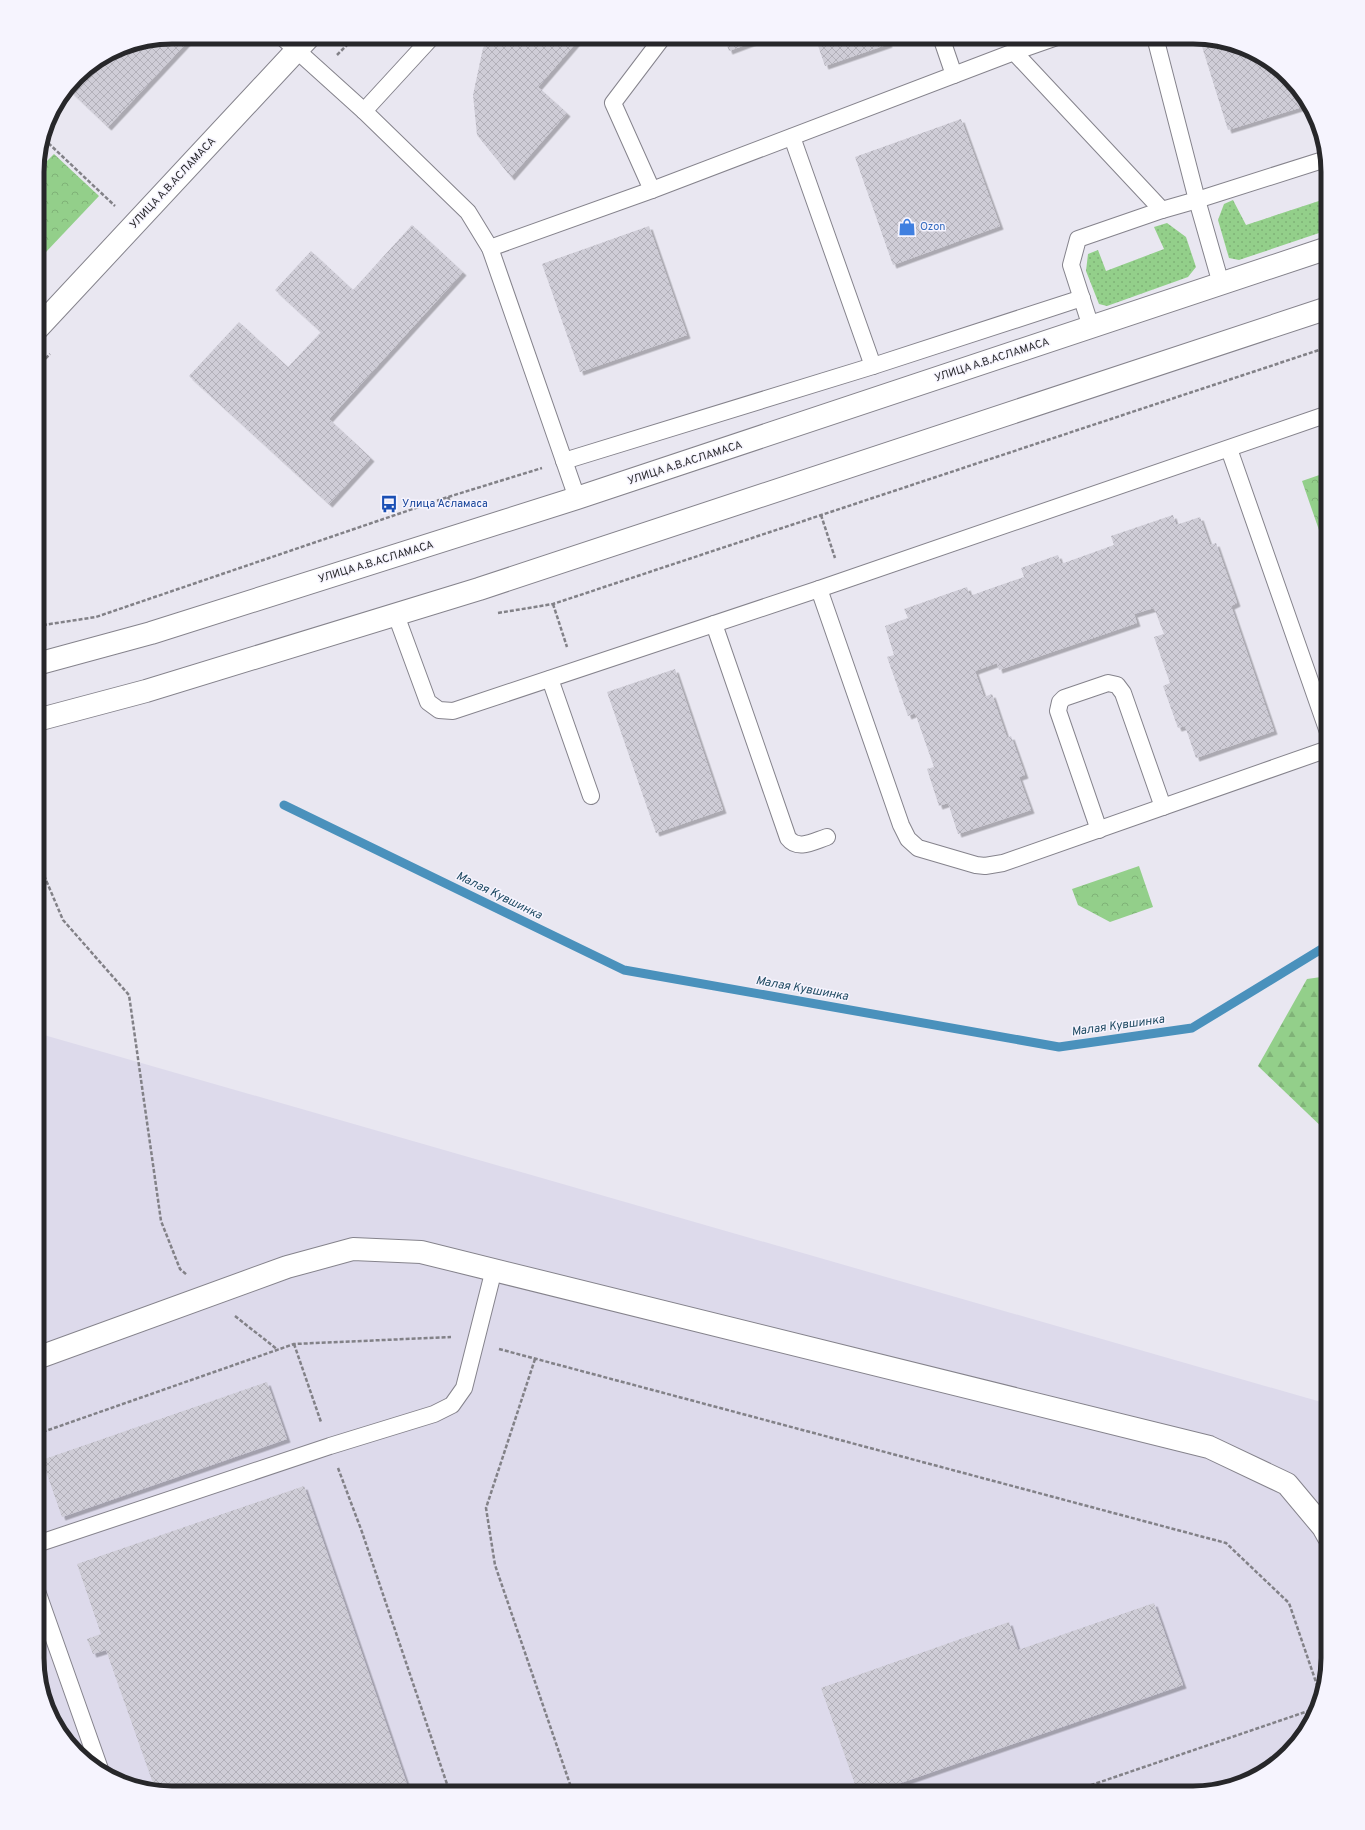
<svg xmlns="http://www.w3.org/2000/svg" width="1365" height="1830" viewBox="0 0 1365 1830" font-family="Overpass,sans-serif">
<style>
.built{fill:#dddaeb}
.grass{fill:url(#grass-dots)}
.forest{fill:url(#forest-firs)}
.park{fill:url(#park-crowns)}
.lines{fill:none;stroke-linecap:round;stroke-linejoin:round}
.stream{stroke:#4a91bc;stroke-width:9}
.building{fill:url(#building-cross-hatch);filter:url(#shadow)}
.lane-casing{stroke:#85838c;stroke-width:18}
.street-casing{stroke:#85838c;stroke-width:24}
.secondary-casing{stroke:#85838c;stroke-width:24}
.path{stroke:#828187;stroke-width:2.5;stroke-dasharray:4 2;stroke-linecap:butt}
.lane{stroke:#fff;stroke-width:16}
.street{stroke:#fff;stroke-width:22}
.secondary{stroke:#fff;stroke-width:22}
.labels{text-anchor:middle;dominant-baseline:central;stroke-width:3;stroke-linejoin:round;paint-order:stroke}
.street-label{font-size:11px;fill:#27272a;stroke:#f6f4fe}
.shop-label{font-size:11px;fill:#366cbe;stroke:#f6f4fe;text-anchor:start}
.transit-label{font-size:11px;fill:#164399;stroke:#f6f4fe;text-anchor:start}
.water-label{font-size:12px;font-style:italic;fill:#1f4a62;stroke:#f6f4fe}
.rim{fill:none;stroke:#27272a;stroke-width:5}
</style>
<defs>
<pattern id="grass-dots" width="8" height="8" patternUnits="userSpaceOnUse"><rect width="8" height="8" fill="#93cf8a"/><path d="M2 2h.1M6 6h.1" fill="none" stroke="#7fb277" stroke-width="1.8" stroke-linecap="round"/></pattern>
<pattern id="forest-firs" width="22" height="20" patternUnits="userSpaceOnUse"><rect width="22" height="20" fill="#93cf8a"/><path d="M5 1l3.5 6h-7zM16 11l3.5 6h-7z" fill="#7fb277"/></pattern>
<pattern id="park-crowns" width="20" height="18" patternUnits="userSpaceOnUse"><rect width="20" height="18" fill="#93cf8a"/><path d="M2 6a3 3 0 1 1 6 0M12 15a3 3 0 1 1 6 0" fill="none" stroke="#7fb277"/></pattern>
<pattern id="building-cross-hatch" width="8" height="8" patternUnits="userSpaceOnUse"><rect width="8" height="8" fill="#cfcdd7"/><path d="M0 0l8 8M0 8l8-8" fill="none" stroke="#b2b0b9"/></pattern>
<filter id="shadow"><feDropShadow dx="3.5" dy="3.5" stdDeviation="0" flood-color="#0004"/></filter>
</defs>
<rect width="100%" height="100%" fill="#e9e7f1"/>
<path class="built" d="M37,1033L1328,1404V1659L1310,1725L1268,1770L1228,1788L1194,1793H171L105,1775L60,1733L42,1693L37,1658Z"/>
<g class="grass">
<path d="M1328,198V230L1239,260L1229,258L1218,220L1224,204L1233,200L1246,225Z"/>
<path d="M1167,223L1186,237L1196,267L1188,277L1107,306L1099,304L1086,271L1088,254L1098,250L1106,271L1164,249L1154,227Z"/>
</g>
<path class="forest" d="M1328,976V1133L1258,1066L1307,979Z"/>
<g class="park">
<path d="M54,154L99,196L46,252L37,243V171Z"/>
<path d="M1328,472V556L1302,481Z"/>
<path d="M1139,866L1153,907L1110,922L1078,905L1072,889Z"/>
</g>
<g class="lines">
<path class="stream" d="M284,805L624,970L1059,1047L1192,1028L1328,945"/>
</g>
<g class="building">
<path d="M172,37L191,38L108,127L68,89L83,71L120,47Z"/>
<path d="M492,37H581L538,87L567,113L511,177L477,135L473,95L483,48Z"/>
<path d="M724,37H751L753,42L729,51Z"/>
<path d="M815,37H886L889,44L825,66Z"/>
<path d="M1199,37L1260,55L1305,97L1309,105L1228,130Z"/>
<path d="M961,119L1000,226L893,265L855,157Z"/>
<path d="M412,225L463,272L329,419L371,458L329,504L189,376L239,322L288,367L321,332L275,290L311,251L353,290Z"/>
<path d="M649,226L687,335L580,372L542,264Z"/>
<path d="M1173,515L1176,525L1200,517L1210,545L1216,543L1237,603L1231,606L1274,731L1196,758L1185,726L1178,728L1163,686L1170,683L1154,637L1164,634L1154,608L1134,614L1137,623L999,670L997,663L975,671L984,697L992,694L1007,738L1011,736L1025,775L1019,777L1031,810L958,834L948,803L939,806L927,769L934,767L915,713L908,716L887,657L894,655L885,626L908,618L904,609L967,587L970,596L992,588L1024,577L1021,568L1058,555L1061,564L1114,545L1111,536Z"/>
<path d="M675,669L723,810L656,833L607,692Z"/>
<path d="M267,1382L287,1439L62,1517L42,1460Z"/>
<path d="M304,1486L410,1793H171L155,1789L106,1650L93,1654L87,1639L101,1634L77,1564Z"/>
<path d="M1154,1603L1183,1685L872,1793H858L821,1688L1009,1622L1018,1650Z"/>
</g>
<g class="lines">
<g class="lane-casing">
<g id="lane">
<path d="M282,37L364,111L468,212L490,248L577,498"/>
<path d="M941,37L954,75"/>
<path d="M1155,37L1197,200L1162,210"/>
<path d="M1014,52L1057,37"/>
<path d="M364,111L432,37"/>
<path d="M792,137L873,366"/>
<path d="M652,190L613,103L663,37"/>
<path d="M490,248L652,190L1014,52L1162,210L1078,239L1071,265L1091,327"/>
<path d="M1221,284L1197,200L1326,159"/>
<path d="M1229,449L1328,732"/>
<path d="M564,461L873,366L1082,298"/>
<path d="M819,589L901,825L908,839L918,848L976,865L985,866L1003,863L1328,749"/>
<path d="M396,615L428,702L439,710L453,711L819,589L1328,414"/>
<path d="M714,624L788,838C798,851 814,841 827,837"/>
<path d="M550,679L591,796"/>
<path d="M1099,830L1058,711L1060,702L1064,698L1108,683L1117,685L1123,693L1163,807"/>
<path d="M37,1544L330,1446L434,1414L452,1405L464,1388L494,1269"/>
<path d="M37,1591L101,1772"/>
</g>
</g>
<g class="street-casing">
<g id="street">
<path d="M37,329L309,37"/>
<path d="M37,1358L287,1267L353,1249L421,1252L1209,1447L1287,1484L1323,1527L1328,1536"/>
</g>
</g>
<g class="secondary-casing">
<g id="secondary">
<path d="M37,664L151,633L577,498L1328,248"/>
<path d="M37,720L146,691L479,589L1328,308"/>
</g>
</g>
<g class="path">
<path d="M337,55L355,37"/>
<path d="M44,139L115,206"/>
<path d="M37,367L50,354"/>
<path d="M448,497L452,508"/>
<path d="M821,515L835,558"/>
<path d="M553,604L567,647"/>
<path d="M498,613L553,604L1328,347"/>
<path d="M37,626L96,617L448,497L542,468"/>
<path d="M37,859L63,920L129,995L161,1221L180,1269L187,1275"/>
<path d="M235,1316L278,1350"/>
<path d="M294,1344L321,1422"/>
<path d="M499,1349L1226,1543L1289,1603L1319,1691"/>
<path d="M535,1359L486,1508L495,1565L573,1793"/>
<path d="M37,1434L294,1344L451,1337"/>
<path d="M338,1468L362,1532L450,1793"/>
<path d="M1068,1793L1314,1709"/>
</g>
<use href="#lane" class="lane"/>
<use href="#street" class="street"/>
<use href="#secondary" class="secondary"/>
</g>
<defs>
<g id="shop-bare" transform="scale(1.38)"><path d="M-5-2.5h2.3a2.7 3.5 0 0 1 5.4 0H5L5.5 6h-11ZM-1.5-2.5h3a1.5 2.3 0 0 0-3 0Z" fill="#3f7fe0" stroke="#f6f4fe" stroke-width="2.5" paint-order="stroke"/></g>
<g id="bus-bare" transform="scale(1.38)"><path d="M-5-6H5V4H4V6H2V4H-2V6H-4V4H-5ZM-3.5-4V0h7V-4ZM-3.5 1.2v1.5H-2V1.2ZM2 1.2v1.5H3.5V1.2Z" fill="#1a4fb4" stroke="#f6f4fe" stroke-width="2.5" paint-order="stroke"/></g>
</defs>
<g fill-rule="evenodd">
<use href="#shop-bare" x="907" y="227"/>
<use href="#bus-bare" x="389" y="504"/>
</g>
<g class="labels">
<g class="street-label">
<text transform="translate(173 183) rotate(-47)">УЛИЦА А.В.АСЛАМАСА</text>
<text transform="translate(992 360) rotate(-18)">УЛИЦА А.В.АСЛАМАСА</text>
<text transform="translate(685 463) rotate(-18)">УЛИЦА А.В.АСЛАМАСА</text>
<text transform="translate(376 562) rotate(-17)">УЛИЦА А.В.АСЛАМАСА</text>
</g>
<g class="shop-label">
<text x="920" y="227">Ozon</text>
</g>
<g class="transit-label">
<text x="402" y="504">Улица Асламаса</text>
</g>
<g class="water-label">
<text transform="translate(499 896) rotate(26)">Малая Кувшинка</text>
<text transform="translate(802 989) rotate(10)">Малая Кувшинка</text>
<text transform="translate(1118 1026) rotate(-8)">Малая Кувшинка</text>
</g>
</g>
<path d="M0 0H1365V1830H0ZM172 44H1193A128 128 0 0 1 1321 172V1658A128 128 0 0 1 1193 1786H172A128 128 0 0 1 44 1658V172A128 128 0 0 1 172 44Z" fill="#f6f4fe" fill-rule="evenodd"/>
<path class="rim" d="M172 44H1193A128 128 0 0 1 1321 172V1658A128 128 0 0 1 1193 1786H172A128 128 0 0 1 44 1658V172A128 128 0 0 1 172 44Z"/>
</svg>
